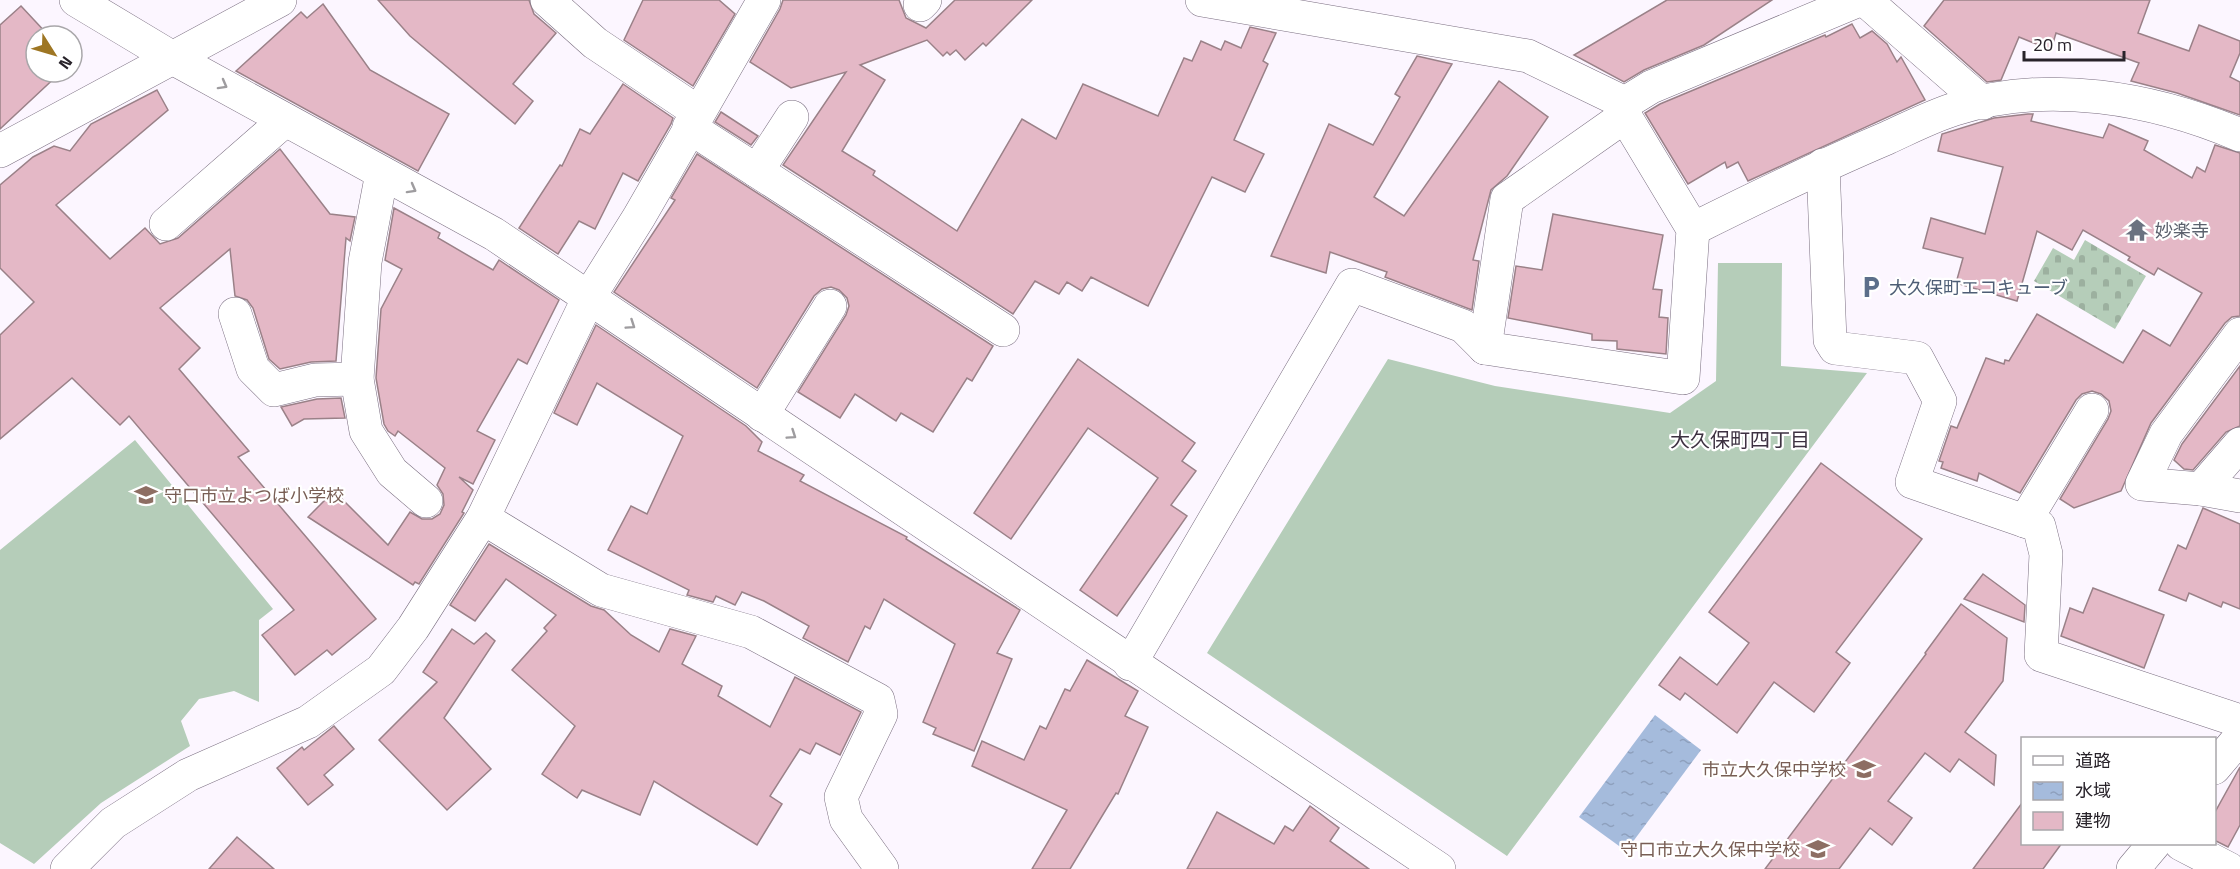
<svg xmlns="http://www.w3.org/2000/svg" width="2240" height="869" viewBox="0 0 2240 869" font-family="'Titillium Web','Noto Sans JP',sans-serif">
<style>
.cemetery{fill:url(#cemetery-stones)}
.garden{fill:#b5cdb9}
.water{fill:url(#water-ripples)}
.building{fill:#e4b8c6;stroke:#9a8188;stroke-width:1.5}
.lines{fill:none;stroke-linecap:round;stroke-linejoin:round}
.minor-casing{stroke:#7a6e80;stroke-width:34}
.minor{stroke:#fff;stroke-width:33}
.oneway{stroke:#9e9c9f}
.labels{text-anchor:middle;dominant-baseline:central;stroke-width:4.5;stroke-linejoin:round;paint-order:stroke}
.worship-label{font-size:18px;fill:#5b616d;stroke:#fff;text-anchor:start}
.service-label{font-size:18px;fill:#4e5e75;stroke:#fff;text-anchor:start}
.education-label{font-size:18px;fill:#785e54;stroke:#fff;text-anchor:end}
.neighbourhood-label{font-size:20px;fill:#3d3141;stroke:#fff}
</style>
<defs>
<pattern id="cemetery-stones" width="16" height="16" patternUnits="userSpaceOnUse" patternTransform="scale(1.5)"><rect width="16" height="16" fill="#b5cdb9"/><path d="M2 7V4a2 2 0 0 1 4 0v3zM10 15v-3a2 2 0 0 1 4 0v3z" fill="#9cb09f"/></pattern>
<pattern id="water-ripples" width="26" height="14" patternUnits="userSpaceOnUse" patternTransform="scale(1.5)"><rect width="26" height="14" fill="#a5bbdc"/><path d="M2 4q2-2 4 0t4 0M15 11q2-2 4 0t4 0" fill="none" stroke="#8ea0bd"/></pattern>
</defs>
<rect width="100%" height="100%" fill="#fcf6ff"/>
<path class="cemetery" d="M2085,240L2146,276L2115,329L2034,281L2053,248L2074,260Z"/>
<g class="garden">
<path d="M1718,263H1782L1781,366L1867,373L1507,856L1207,653L1388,359L1495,386L1670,413L1716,381Z"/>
<path d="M135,440L273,609L259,620V702L234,691L199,699L181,721L190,746L101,803L34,864L0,843V550Z"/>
</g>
<path class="water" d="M1655,715L1701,750L1626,851L1579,817Z"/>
<g class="building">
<path d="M378,0H529L534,14L556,33L513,84L533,101L515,124L410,36Z"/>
<path d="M643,0H719L735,14L693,86L624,40Z"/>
<path d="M783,0H899L906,18L926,28L955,0H1032L986,46L983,43L965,60L956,50L950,55L947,52L943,56L927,40L860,65L885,80L842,151L875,171L873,175L957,231L1022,119L1056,139L1083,84L1158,116L1184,58L1192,61L1201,41L1221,50L1225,41L1241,48L1250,27L1276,33L1263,61L1268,64L1234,140L1264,154L1245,192L1212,177L1148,306L1091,277L1082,291L1067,282L1059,294L1035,281L1013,314L783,165L846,72L791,88L750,62L780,9Z"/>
<path d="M1667,0H1772L1704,45L1644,70L1624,82L1574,55Z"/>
<path d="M1944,0H2150L2138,33L2189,51L2199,25L2240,41V53L2230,77L2240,82V115L2177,93L2131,81L2139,63L2056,33L2051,50L2019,37L2001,80L1987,82L1924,26Z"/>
<path d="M323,4L370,70L449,114L418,171L236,71L301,12L307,18Z"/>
<path d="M21,6L49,36H36V72H61L0,129V25Z"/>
<path d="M1852,24L1860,38L1872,31L1887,44L1897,62L1901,57L1925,100L1748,181L1738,162L1727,168L1725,162L1688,184L1645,113L1660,104L1825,35L1826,37Z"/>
<path d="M1417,56L1452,64L1374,197L1404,216L1499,81L1548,117L1507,176L1491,190L1473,260L1479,261L1472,310L1385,277L1387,272L1330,252L1326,273L1271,256L1329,124L1373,145L1400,97L1395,94Z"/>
<path d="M623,84L673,118L671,124L638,181L623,173L595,229L579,221L558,254L519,228L560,165L562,166L580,129L590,134Z"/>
<path d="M157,90L168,110L56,205L110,259L145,228L160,244L178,238L280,149L330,214L355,217L350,241L346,238L336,361L311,362L280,369L269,359L253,308L247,300L235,296L230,249L160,308L200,348L179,369L249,451L238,457L376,619L332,655L327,650L295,675L262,635L294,610L129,416L120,425L72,378L0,439V335L34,302L0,268V185L33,157L54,146L70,151L91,124Z"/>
<path d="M721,112L758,136L751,145L715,122Z"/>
<path d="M2028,114H2033L2031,121L2103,138L2109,124L2148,141L2144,150L2192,178L2197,167L2205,172L2215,145L2240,153V316L2232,317L2225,323L2151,423L2121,491L2074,508L2060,499L2108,419L2111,411L2109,401L2101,394L2092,391L2082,394L2076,400L2020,493L1979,473L1977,481L1941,468L1943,462L1939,461L1951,426L1957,428L1986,358L2004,364L2005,360L2009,361L2037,314L2123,363L2143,330L2170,346L2202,293L2158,268L2154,275L2128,260L2130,257L2083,230L2072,250L2037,231L2017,301L1956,283L1963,258L1923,248L1931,218L1985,234L2003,167L1938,151L1942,134L1994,118Z"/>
<path d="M697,154L993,346L972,381L967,378L933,432L901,413L896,421L855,394L840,418L798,392L846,315L849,306L847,298L839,290L831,287L822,289L814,296L757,388L614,292L675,200L671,198Z"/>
<path d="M394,208L440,233L438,238L493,270L499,260L559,300L527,364L518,359L477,431L495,440L473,484L459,477L473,490L462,512L464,513L419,584L415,582L413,585L308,517L334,491L388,545L410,512L422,519H432L440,514L444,505L443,494L437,485L445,468L398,431L395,436L388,431L384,424L376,378L381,309L402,269L385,260Z"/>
<path d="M1553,214L1663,235L1653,289L1662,290L1659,317L1668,318L1666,354L1617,349V341L1592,340V334L1508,318L1516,266L1542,270Z"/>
<path d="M596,325L746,426L762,442L758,451L804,475L800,481L907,537L906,539L1020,610L997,653L1012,659L974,751L933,734L936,728L923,722L955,644L884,599L870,629L865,626L848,662L803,638L809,626L764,601L742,592L735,605L716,596L713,602L687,595L689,590L608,550L631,506L647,514L683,436L597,383L577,425L554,413Z"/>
<path d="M1078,359L1195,443L1182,461L1196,471L1171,505L1187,516L1117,616L1080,590L1158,478L1088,428L1011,539L974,513Z"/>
<path d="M2240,366V426L2226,432L2193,470L2184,469L2174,460L2182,444Z"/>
<path d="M341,398L345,418L304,419L292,426L281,407L317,399Z"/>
<path d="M1821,463L1922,539L1836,652L1850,663L1814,712L1774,682L1737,733L1685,693L1680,700L1659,685L1680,657L1717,685L1749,643L1709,612Z"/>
<path d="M2203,508L2240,524V609L2223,602L2221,607L2189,593L2186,601L2159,590L2178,545L2186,549Z"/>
<path d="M489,544L591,606L604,610L631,635L659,652L670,629L696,636L682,664L722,686L718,696L770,727L795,677L861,712L840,755L816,743L810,754L800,749L770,796L782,804L757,845L654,781L640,815L582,790L577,798L542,774L575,726L512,670L547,631L544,628L556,615L506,579L475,621L450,605Z"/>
<path d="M1983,574L2025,605L2024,622L1964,599Z"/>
<path d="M2093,588L2164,615L2144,668L2061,636L2070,608L2083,613Z"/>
<path d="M1961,604L2007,638L2003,681L1965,732L1996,755L1994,785L1959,759L1950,772L1925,753L1888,801L1912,818L1892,845L1870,828L1839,869H1765L1926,654L1925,653Z"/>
<path d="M452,629L474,644L486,633L495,641L444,718L491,769L447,810L379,740L437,682L423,672Z"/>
<path d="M1087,660L1138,691L1125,716L1148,727L1118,794L1116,793L1070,869H1032L1067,810L972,766L982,741L1024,760L1040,726L1046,729L1065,689L1070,691Z"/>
<path d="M334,726L354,749L324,775L333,785L308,805L277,768L302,747L304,750Z"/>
<path d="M2240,767V825L2228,847L2214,840V814Z"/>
<path d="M2022,803V843H2062L2043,869H1973Z"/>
<path d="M1310,806L1339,828L1330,841L1369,869H1187L1217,812L1274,844L1285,826L1293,831Z"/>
<path d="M237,837L274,869H209Z"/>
</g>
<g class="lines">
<g class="minor-casing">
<g id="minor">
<path d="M76,0L171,57L494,234L1439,869"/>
<path d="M547,0L595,43L698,112"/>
<path d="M1865,0L1983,103"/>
<path d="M920,5L925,0"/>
<path d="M1625,103L1651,87L1859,0"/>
<path d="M689,127L1003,330"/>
<path d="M0,151L280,0"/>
<path d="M1823,165L1830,340L1835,348L1917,358L1940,401L1912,482L2039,526L2046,554L2041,655L2240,721"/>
<path d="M757,171L792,117"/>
<path d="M382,173L365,262L357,379L366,431L392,472L426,501"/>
<path d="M166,224L285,120"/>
<path d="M1693,229C1757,197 1821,166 1887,138C1909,128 1932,116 1955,109C2047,79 2153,98 2240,135"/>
<path d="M235,314L253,369L274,390L315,380L357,379"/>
<path d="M1485,348L1507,199L1625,116"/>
<path d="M762,415L830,306"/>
<path d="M2240,444L2201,489L2240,496"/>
<path d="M2201,489L2142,484L2166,434L2240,334"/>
<path d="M483,518L601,590L751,632L878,700L881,714L841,797L846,819L882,869"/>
<path d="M2025,521L2092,410"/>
<path d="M1130,664L1352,285L1463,326L1485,348L1683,378L1693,229L1625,116V103L1528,56L1202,0"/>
<path d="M2214,768L2240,737"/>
<path d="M2181,844L2229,869"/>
<path d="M67,869L113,823L188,775L308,722L381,670L413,628L483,518L589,297L639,217L764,0"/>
<path d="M2133,869L2154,844"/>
</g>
</g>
<use href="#minor" class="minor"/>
</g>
<defs><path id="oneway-chevron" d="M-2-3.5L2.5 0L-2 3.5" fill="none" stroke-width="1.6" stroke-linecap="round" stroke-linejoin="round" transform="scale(1.5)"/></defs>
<g class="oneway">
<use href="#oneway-chevron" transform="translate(223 85) rotate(29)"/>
<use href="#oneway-chevron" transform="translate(412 189) rotate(29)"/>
<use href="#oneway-chevron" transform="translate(631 325) rotate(34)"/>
<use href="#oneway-chevron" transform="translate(792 435) rotate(34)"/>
</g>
<defs>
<g id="temple-bare" transform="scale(1.8)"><path d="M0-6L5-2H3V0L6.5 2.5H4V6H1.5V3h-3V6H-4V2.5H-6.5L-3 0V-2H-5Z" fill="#6b7280" stroke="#fff" stroke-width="2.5" paint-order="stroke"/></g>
<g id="parking-bare" transform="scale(1.8)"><path d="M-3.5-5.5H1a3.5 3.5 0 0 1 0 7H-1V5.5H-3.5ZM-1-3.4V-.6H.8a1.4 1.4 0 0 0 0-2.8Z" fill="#5c6f8a" stroke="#fff" stroke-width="2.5" paint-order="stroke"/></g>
<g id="school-bare" transform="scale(1.8)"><path d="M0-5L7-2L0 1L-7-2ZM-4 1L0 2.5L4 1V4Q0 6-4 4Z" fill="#8d6e63" stroke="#fff" stroke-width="2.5" paint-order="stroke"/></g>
</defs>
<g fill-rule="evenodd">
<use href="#temple-bare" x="2137" y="230"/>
<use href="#parking-bare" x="1871" y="287"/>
<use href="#school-bare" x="146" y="495"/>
<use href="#school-bare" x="1864" y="769"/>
<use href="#school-bare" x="1818" y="849"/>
</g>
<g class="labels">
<g class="worship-label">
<text x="2155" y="230">妙楽寺</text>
</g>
<g class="service-label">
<text x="1889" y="287">大久保町エコキューブ</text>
</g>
<g class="education-label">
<text x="164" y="495" text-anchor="start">守口市立よつば小学校</text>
<text x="1846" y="769">市立大久保中学校</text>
<text x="1800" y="849">守口市立大久保中学校</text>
</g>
<g class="neighbourhood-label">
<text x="1740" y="439">大久保町四丁目</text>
</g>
</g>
<rect x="2021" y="737" width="195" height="108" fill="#ffffff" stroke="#a9a7aa" stroke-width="1.5"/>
<rect x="2033" y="756" width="30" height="9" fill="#ffffff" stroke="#a9a7aa" stroke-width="1.5"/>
<text x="2075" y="767" font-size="18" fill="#28232a">道路</text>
<rect x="2033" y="782" width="30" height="18" fill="url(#water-ripples)" stroke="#a9a7aa" stroke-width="1.5"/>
<text x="2075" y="797" font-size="18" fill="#28232a">水域</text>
<rect x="2033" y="812" width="30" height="18" fill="#e4b8c6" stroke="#a9a7aa" stroke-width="1.5"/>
<text x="2075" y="827" font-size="18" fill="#28232a">建物</text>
<g transform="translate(54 54) rotate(127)"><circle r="28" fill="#ffffff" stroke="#a9a7aa" stroke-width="1.5"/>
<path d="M0-4.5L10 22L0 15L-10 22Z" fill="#9e7623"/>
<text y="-9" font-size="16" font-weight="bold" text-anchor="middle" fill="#28232a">N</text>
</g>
<path d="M2024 51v9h100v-9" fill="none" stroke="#28232a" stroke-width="3"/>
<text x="2033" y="51" font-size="18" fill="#28232a" stroke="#ffffff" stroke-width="4.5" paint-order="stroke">20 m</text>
</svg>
